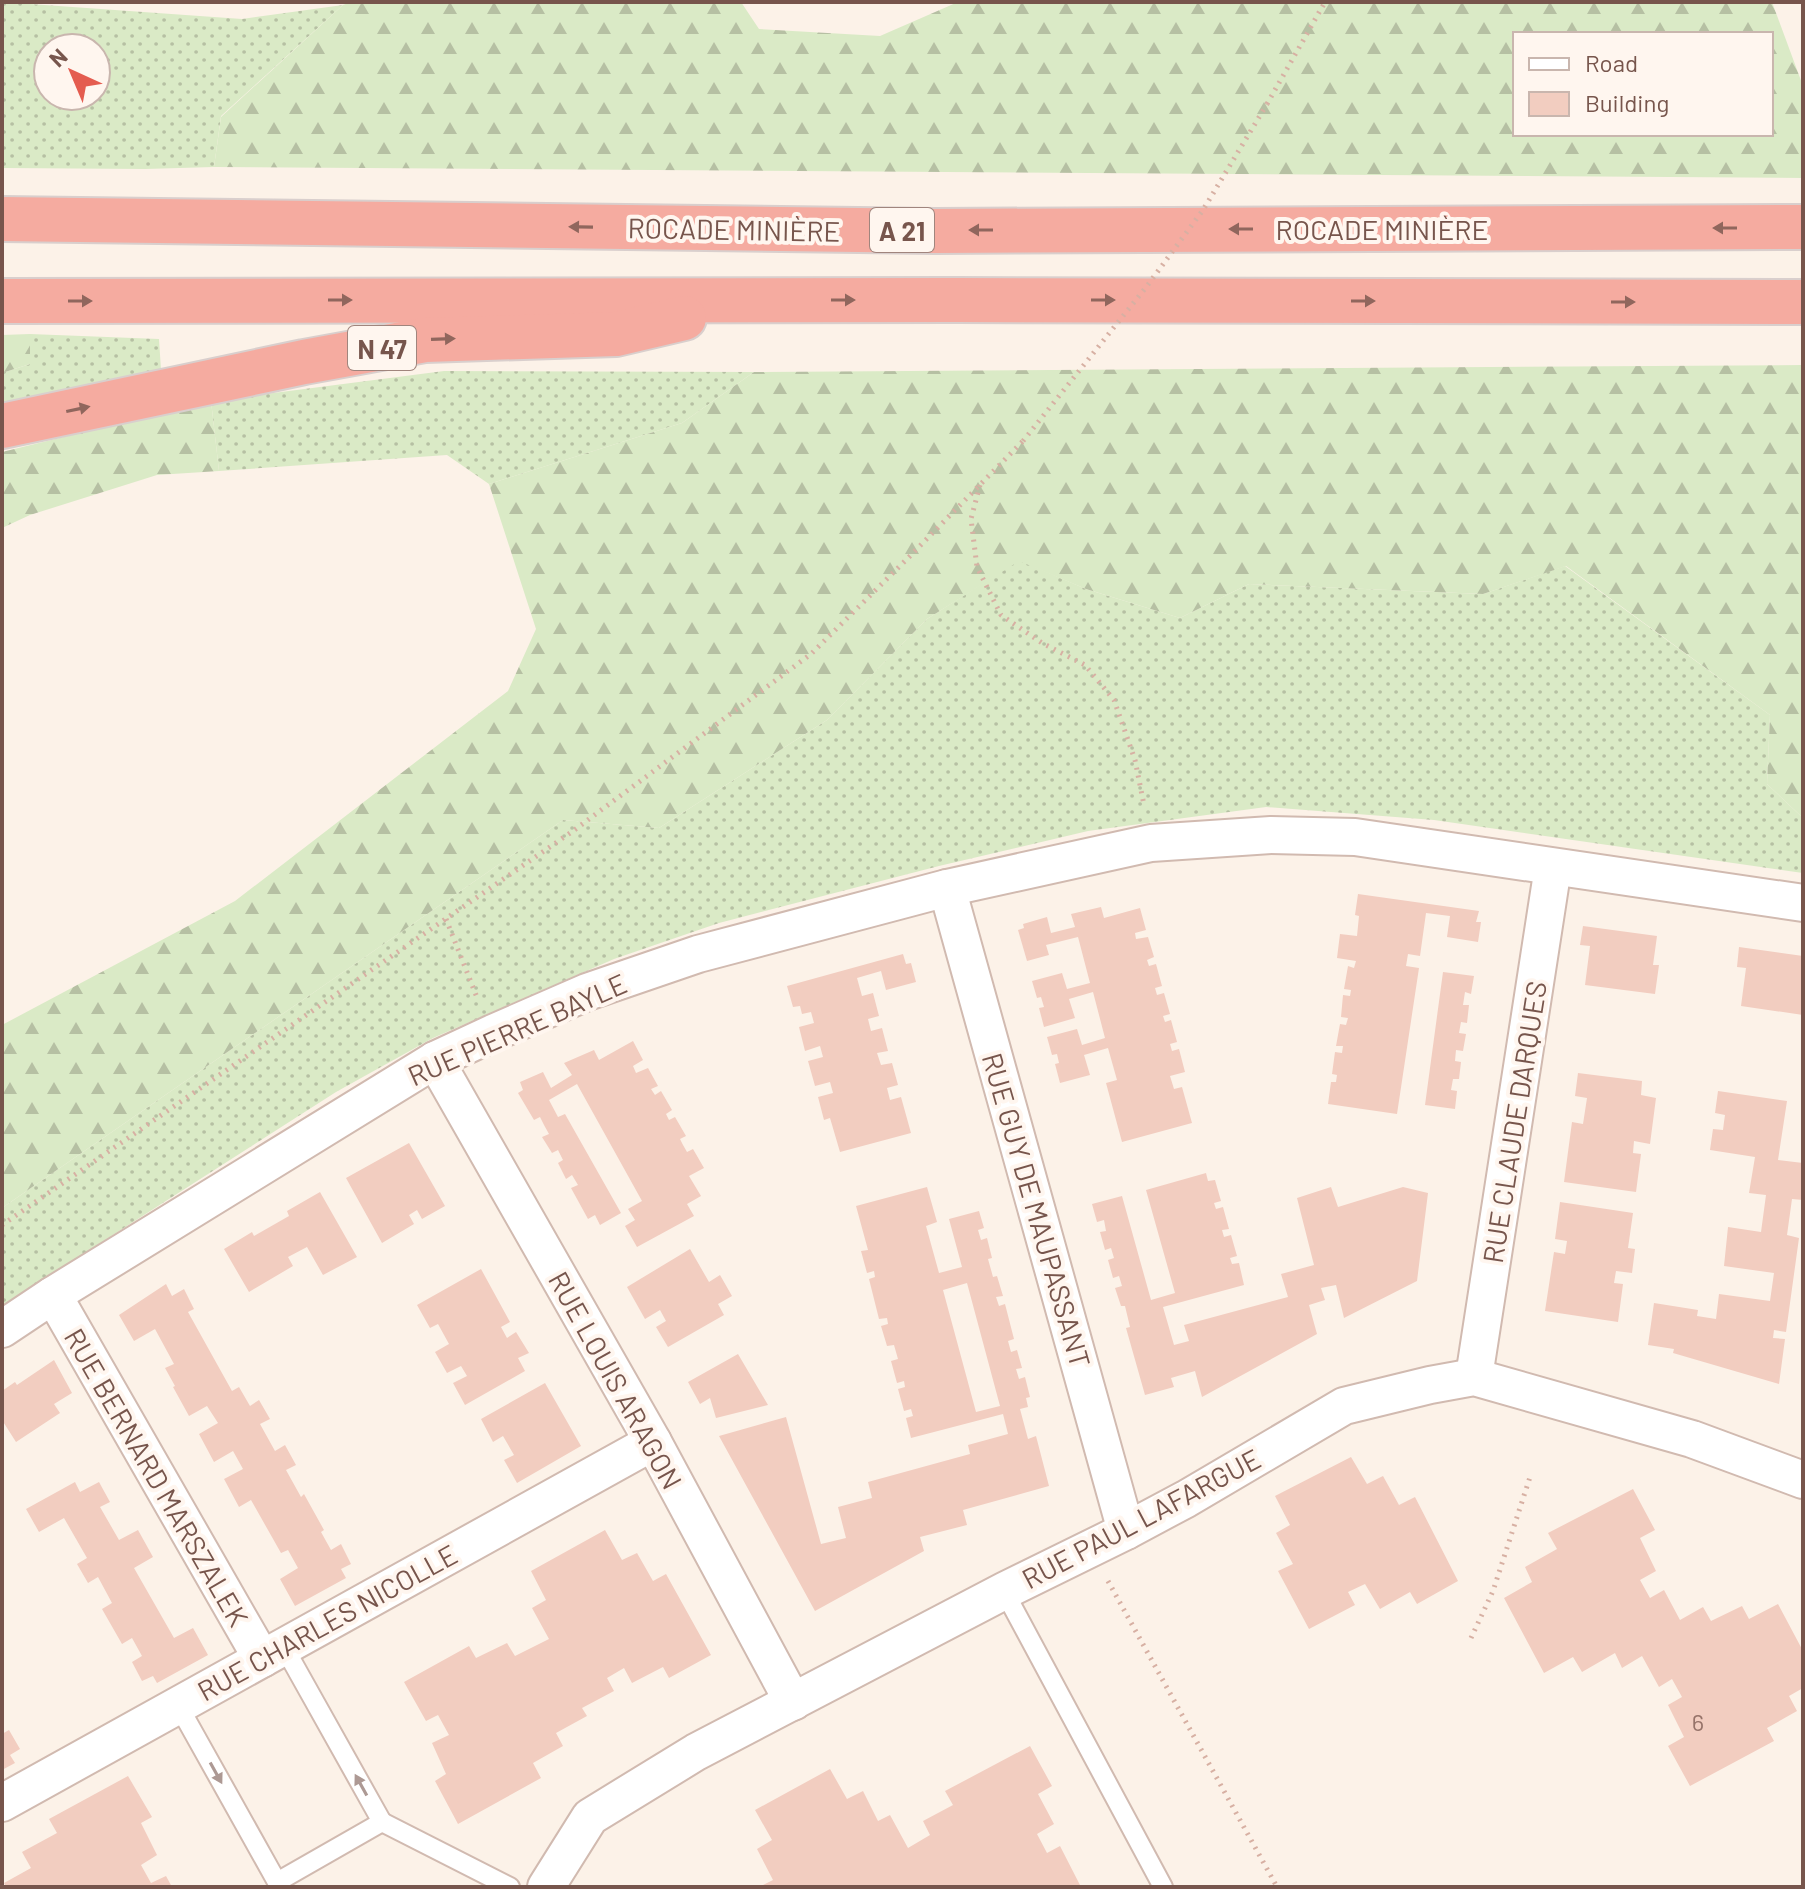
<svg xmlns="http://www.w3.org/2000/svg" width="1805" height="1889" viewBox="0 0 1805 1889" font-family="Barlow,sans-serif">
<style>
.grass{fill:url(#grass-dots);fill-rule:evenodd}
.forest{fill:url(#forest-firs);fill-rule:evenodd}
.building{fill:#f2cdc0;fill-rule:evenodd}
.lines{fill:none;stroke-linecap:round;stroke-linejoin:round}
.lane-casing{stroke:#d1bab0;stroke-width:22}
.street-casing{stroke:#d1bab0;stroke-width:40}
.highway-casing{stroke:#d9cfcd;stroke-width:48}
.path{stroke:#d7b0a3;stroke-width:5;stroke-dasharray:2 6;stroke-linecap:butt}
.lane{stroke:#fff;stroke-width:18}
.street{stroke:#fff;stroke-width:36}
.highway{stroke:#f5aba0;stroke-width:44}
.path-bridge{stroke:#d7b0a3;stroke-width:5;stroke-dasharray:2 6;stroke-linecap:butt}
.oneway{fill:#90665d}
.oneway2{fill:#ad9994}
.labels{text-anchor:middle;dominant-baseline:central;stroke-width:8;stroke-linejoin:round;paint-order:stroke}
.number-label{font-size:24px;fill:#967369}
.shield{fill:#fff6ef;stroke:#a0857d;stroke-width:2}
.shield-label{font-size:26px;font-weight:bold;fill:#77554c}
.street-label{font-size:28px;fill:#77554c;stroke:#fff6ef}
</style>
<defs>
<pattern id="grass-dots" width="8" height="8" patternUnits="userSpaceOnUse" patternTransform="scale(2)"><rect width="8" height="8" fill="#daeac6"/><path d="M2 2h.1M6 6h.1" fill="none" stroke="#b6c0a3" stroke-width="1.8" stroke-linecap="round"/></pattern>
<pattern id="forest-firs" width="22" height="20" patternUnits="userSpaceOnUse" patternTransform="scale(2)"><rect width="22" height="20" fill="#daeac6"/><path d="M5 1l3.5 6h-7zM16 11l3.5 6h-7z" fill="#b6c0a3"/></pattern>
</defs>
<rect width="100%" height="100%" fill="#fcf2e8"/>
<g class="grass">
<path d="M2,2L242,19L343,5L221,116L214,167L145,169L2,168ZM48,48H96V96H48Z"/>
<path d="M30,334L159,339L161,370L2,409V373L30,364Z"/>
<path d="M444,371L754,372L682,423L489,484L447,455L219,471L211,401Z"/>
<path d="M1019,560L1086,589L1180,618L1249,584L1483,594L1565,566L1770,715L1767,784L1803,818V873L1434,820L1266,807L1088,831L939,866L719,923L614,959L433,1038L336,1092L2,1306V1208L563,820L659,828L827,720L927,619Z"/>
</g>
<g class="forest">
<path d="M351,2H741L759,29L880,36L958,2H1772L1803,86V178L214,167L221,117L343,5ZM1515,34H1771V134H1515Z"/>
<path d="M30,334V364L2,373V335Z"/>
<path d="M1803,365V818L1767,784L1770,715L1566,566L1483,594L1249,584L1180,618L1086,589L1019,561L927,619L827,720L659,828L563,820L2,1208V1025L235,901L508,691L536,629L489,484L682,423L754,372Z"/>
<path d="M211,401L219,471L157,475L30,515L2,528V452Z"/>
</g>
<g class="building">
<path d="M1358,894L1479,911L1476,922H1481L1478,942L1447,937L1450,916L1426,913L1420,956L1408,954L1406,966L1419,968L1397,1114L1328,1104L1331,1082H1336L1337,1075L1332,1074L1335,1052L1342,1053L1343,1046H1336L1340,1024L1346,1025L1348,1018L1341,1017L1343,995L1350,996L1351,990L1344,989L1348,966L1354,968L1356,961L1337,958L1340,934L1357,936L1359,916L1355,915Z"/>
<path d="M1101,907L1104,918L1140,908L1146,930L1135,933L1136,939L1148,937L1154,957L1147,960L1149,966L1156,964L1162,986L1155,988L1157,995L1164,993L1170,1014L1163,1016L1165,1022L1171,1020L1177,1042L1170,1044L1172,1051L1179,1049L1185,1072L1170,1076L1174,1089L1182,1087L1192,1123L1122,1142L1106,1083L1117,1080L1108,1048L1084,1055L1090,1075L1060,1083L1055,1064L1059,1063L1057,1054L1052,1055L1047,1037L1077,1029L1082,1045L1105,1038L1093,992L1069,999L1075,1018L1044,1027L1039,1008L1044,1007L1041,997L1037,998L1032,981L1062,973L1067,989L1090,983L1078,937L1046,945L1049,955L1027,961L1018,930L1024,928L1023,924L1047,917L1051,933L1075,927L1071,914Z"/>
<path d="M1583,926L1657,936L1653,965H1659L1655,994L1585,985L1590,946L1580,945Z"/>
<path d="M1739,947L1803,956V1015L1741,1006L1746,968L1737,967Z"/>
<path d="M903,954L906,964L911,963L916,982L886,990L881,971L857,978L862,996L873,993L879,1016L868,1019L871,1031L882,1028L888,1051L877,1053L881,1065L892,1063L898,1085L887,1088L890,1100L901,1097L911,1133L840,1152L830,1118L824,1120L818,1097L833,1093L830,1082L815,1086L808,1061L823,1057L820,1046L805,1051L799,1027L814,1023L811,1012L802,1014L800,1006L793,1007L787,986Z"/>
<path d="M1443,972L1474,976L1471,994L1465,992L1463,1005H1469L1467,1023L1461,1022L1459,1033L1466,1034L1463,1051L1456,1050L1455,1061L1461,1062L1459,1079H1453L1451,1090L1457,1091L1455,1109L1425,1105Z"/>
<path d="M633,1041L643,1060L633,1066L636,1073L648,1068L658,1086L651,1089L655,1095L661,1091L672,1110L666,1114L669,1120L675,1117L686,1136L680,1139L683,1145L687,1152L693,1149L704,1168L689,1176L701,1196L687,1204L694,1216L637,1247L625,1226L635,1220L628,1209L642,1201L577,1084L549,1100L558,1117L565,1114L621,1213L600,1225L595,1215L588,1219L571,1188L578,1185L572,1175L566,1179L558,1163L563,1160L558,1150L552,1153L542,1137L549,1134L544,1125L540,1117L534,1120L518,1093L523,1090L520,1082L543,1072L551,1088L572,1075L564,1063L594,1050L599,1060Z"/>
<path d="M1578,1073L1642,1081L1641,1095L1656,1098L1650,1144L1634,1141L1633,1153L1641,1154L1636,1192L1564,1182L1572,1122L1583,1124L1587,1098L1575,1096Z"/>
<path d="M1718,1091L1787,1101L1778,1160L1803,1163V1200L1792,1199L1787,1235L1799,1238L1786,1332L1774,1330L1773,1338L1785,1339L1779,1384L1673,1353L1674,1349L1648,1345L1654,1303L1698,1310L1697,1316L1716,1319L1719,1294L1770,1301L1774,1273L1724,1266L1728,1227L1761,1232L1766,1195L1749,1193L1755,1157L1710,1150L1713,1129L1723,1130L1724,1122L1725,1115L1715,1113Z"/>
<path d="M409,1143L445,1206L422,1219L417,1210L409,1215L414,1224L382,1243L346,1178Z"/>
<path d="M1206,1173L1208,1181L1215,1180L1221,1201L1214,1203L1216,1209L1223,1207L1229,1229L1222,1230L1224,1237L1231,1235L1237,1256L1230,1258L1232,1264L1239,1263L1244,1285L1163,1307L1174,1345L1189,1341L1184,1325L1288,1297L1281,1274L1314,1265L1297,1198L1331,1187L1338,1207L1403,1187L1428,1193L1417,1281L1344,1318L1336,1285L1321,1288L1325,1300L1309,1305L1317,1334L1202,1397L1195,1371L1171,1378L1174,1387L1145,1395L1126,1328L1130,1327L1125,1306H1121L1115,1288L1122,1286L1119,1276L1113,1278L1108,1260L1114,1258L1111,1248L1105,1250L1100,1232L1106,1231L1104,1220L1097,1222L1092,1204L1122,1196L1151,1300L1175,1293L1146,1190Z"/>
<path d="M927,1187L937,1222L926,1226L939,1273L962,1267L949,1219L979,1211L984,1228L978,1230L981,1240L987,1238L992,1258L988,1259L993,1277L997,1276L1003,1296L996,1297L999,1306L1005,1304L1014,1339L1008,1341L1011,1352L1017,1350L1022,1368L1016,1369L1019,1379L1025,1377L1030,1397L1026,1398L1028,1407L1020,1409L1028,1439L1036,1436L1049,1486L963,1510L967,1525L920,1537L924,1551L815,1611L719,1436L786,1417L821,1544L846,1538L838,1507L872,1498L868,1482L970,1454L968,1445L1008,1434L1003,1414L911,1438L906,1418L913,1416L911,1409L904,1411L898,1389L905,1387L904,1381L897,1383L891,1361L898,1359L894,1345L887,1346L881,1326L888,1324L887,1318L879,1319L869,1279L875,1277L874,1271L867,1273L861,1251L868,1250L856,1206ZM967,1283L1000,1406L976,1412L943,1290Z"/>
<path d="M320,1192L357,1257L323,1275L307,1247L288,1257L293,1266L249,1292L224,1249L252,1232L254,1236L289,1216L287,1211Z"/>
<path d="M1560,1202L1633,1213L1628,1248L1635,1249L1632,1273L1616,1271L1614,1283L1623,1284L1618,1322L1545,1311L1554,1252L1565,1254L1567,1241L1555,1239Z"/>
<path d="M690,1249L709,1282L720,1275L732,1296L718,1304L724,1315L668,1347L656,1327L666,1321L660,1310L645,1319L627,1287Z"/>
<path d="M481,1269L510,1322L501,1327L507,1338L516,1332L529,1353L518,1358L525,1371L465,1405L453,1383L467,1376L461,1366L447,1373L435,1352L449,1344L438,1324L430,1328L417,1305Z"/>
<path d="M166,1284L172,1296L184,1289L194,1309L188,1312L232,1391L239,1387L250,1406L259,1400L270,1419L260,1424L275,1451L285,1445L296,1465L286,1470L301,1497L304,1494L324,1530L321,1532L331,1550L341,1544L351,1564L341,1569L346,1578L295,1606L280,1579L298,1568L288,1550L281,1553L251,1500L239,1507L224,1479L243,1469L233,1451L214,1462L199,1434L218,1423L207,1406L189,1416L173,1387L175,1386L165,1368L174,1364L155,1329L134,1341L119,1315Z"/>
<path d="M738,1354L768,1405L716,1418L710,1398L700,1404L688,1382Z"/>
<path d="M54,1360L72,1393L54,1404L60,1413L16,1442L2,1420V1391L15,1382L17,1385Z"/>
<path d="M545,1383L581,1446L517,1483L504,1460L514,1455L503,1436L493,1442L481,1419Z"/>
<path d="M1351,1457L1367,1484L1383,1476L1399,1505L1415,1497L1458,1581L1417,1604L1410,1592L1380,1609L1365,1584L1348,1592L1355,1605L1309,1629L1278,1571L1293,1564L1276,1533L1290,1525L1275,1496Z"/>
<path d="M75,1482L80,1492L99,1482L110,1502L100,1507L119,1540L138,1530L153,1557L134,1568L174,1638L193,1628L208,1655L157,1683L153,1676L142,1681L132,1662L142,1656L132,1638L122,1644L102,1609L112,1603L98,1577L88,1583L77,1564L87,1558L64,1518L39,1532L26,1509Z"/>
<path d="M1633,1489L1655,1530L1640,1538L1656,1571L1640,1580L1650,1598L1664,1590L1680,1620L1703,1607L1711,1621L1742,1606L1749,1619L1778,1604L1803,1651V1688L1789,1696L1797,1711L1767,1728L1774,1741L1690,1786L1668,1746L1684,1737L1668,1705L1682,1697L1672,1679L1659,1687L1642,1656L1622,1668L1615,1653L1582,1672L1573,1657L1544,1673L1504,1598L1532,1582L1525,1567L1557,1549L1548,1533Z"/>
<path d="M605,1530L622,1560L637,1553L653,1581L666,1574L711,1655L669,1678L663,1667L632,1683L624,1668L607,1678L614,1691L582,1708L587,1716L556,1733L563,1746L533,1763L541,1778L458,1824L435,1781L446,1774L432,1743L449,1735L438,1715L426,1721L404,1682L469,1646L476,1658L507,1643L515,1656L549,1639L532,1608L546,1600L531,1571Z"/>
<path d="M9,1730L20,1749L10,1755L15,1763L2,1770V1734Z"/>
<path d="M1030,1746L1052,1786L1038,1794L1054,1824L1037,1834L1047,1853L1060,1846L1081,1887H759L773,1880L757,1849L772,1840L755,1810L830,1769L847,1799L863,1791L878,1821L890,1815L908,1848L930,1835L923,1821L953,1805L945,1791Z"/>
<path d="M128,1776L152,1817L141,1823L157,1855L141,1865L151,1883L166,1876L172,1887H6L4,1883L31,1868L22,1852L57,1833L49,1819Z"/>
</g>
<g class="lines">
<g class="lane-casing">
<g id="lane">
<path d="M1004,1591L1163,1887"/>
<path d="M178,1705L277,1882L382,1822L284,1647"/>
<path d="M382,1822L510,1887"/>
</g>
</g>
<g class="street-casing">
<g id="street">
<path d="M947,888L1126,1531"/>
<path d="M435,1060L653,1442L793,1702"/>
<path d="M53,1295L262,1659"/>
<path d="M2,1329L53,1295L435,1060L493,1033L587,992L698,954L947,888L1151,843L1271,835L1355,837L1803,903"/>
<path d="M1474,1377L1553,867"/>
<path d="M2,1803L653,1442"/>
<path d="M546,1887L590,1817L696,1752L1004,1591L1126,1531L1186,1499L1344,1406L1430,1385L1474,1377L1692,1439L1803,1480"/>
</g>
</g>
<g class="highway-casing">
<g id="highway">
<path d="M2,219L935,231L1803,227"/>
<path d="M2,301L956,300L1803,302"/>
<path d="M2,426L304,362L425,340L616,334L684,318"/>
</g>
</g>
<g class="path">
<path d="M1267,104L1325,2"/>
<path d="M980,485L971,519L977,567L1001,615L1042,643L1085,665L1114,700L1135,760L1144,805"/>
<path d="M446,919L478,1000"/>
<path d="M2,1225L573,831L811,654L908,558L1023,441"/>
<path d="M1108,1581L1277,1887"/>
<path d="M1471,1638L1493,1591L1531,1474"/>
</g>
<use href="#lane" class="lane"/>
<use href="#street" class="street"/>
<use href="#highway" class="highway"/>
<path class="path-bridge" d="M1023,441L1147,286L1203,210L1267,104"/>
</g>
<defs><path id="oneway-solid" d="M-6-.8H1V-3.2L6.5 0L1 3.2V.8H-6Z" transform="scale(2)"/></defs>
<g class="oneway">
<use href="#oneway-solid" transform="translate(581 227) rotate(-179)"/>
<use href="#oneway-solid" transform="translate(1725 228) rotate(180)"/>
<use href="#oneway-solid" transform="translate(1241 229) rotate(180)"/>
<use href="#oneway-solid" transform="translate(981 230) rotate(180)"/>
<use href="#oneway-solid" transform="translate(340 300)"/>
<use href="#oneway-solid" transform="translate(843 300)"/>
<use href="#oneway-solid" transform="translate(1103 300)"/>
<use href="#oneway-solid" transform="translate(80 301)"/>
<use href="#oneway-solid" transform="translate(1363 301)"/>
<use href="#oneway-solid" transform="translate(1623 302)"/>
<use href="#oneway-solid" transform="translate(443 339) rotate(-2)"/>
<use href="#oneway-solid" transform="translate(78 409) rotate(-12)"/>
</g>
<g class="oneway2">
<use href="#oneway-solid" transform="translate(216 1773) rotate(61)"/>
<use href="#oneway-solid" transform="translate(361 1785) rotate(-119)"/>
</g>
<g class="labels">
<g class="number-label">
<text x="1698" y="1721">6</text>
</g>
<g class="shield">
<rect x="870" y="208" width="64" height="44" rx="6"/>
<rect x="348" y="326" width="68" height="44" rx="6"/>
</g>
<g class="shield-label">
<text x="902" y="230">A 21</text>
<text x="382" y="348">N 47</text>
</g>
<g class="street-label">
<text transform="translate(734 229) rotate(1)">ROCADE MINIÈRE</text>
<text x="1382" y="229">ROCADE MINIÈRE</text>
<text transform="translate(517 1029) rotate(-24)">RUE PIERRE BAYLE</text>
<text transform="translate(1514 1122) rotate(-81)">RUE CLAUDE DARQUES</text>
<text transform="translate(1037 1210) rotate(74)">RUE GUY DE MAUPASSANT</text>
<text transform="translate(616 1380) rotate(61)">RUE LOUIS ARAGON</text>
<text transform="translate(157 1477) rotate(60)">RUE BERNARD MARSZALEK</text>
<text transform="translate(1141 1518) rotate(-28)">RUE PAUL LAFARGUE</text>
<text transform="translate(327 1622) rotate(-29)">RUE CHARLES NICOLLE</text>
</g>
</g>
<rect width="1805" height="1889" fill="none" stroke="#77554c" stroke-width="8"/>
<rect x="1513" y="32" width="260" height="104" fill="#fff6ef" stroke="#c9b6ae" stroke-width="2"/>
<rect x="1529" y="58" width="40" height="12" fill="#ffffff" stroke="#c9b6ae" stroke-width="2"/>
<text x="1585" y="72" font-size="24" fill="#77554c">Road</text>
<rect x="1529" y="92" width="40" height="24" fill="#f2cdc0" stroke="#c9b6ae" stroke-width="2"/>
<text x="1585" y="112" font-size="24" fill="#77554c">Building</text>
<g transform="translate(72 72) rotate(316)"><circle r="38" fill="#fff6ef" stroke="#c9b6ae" stroke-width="2"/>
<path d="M0-6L14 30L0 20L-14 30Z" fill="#e45c4f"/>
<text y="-12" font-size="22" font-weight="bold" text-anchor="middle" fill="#77554c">N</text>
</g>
</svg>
